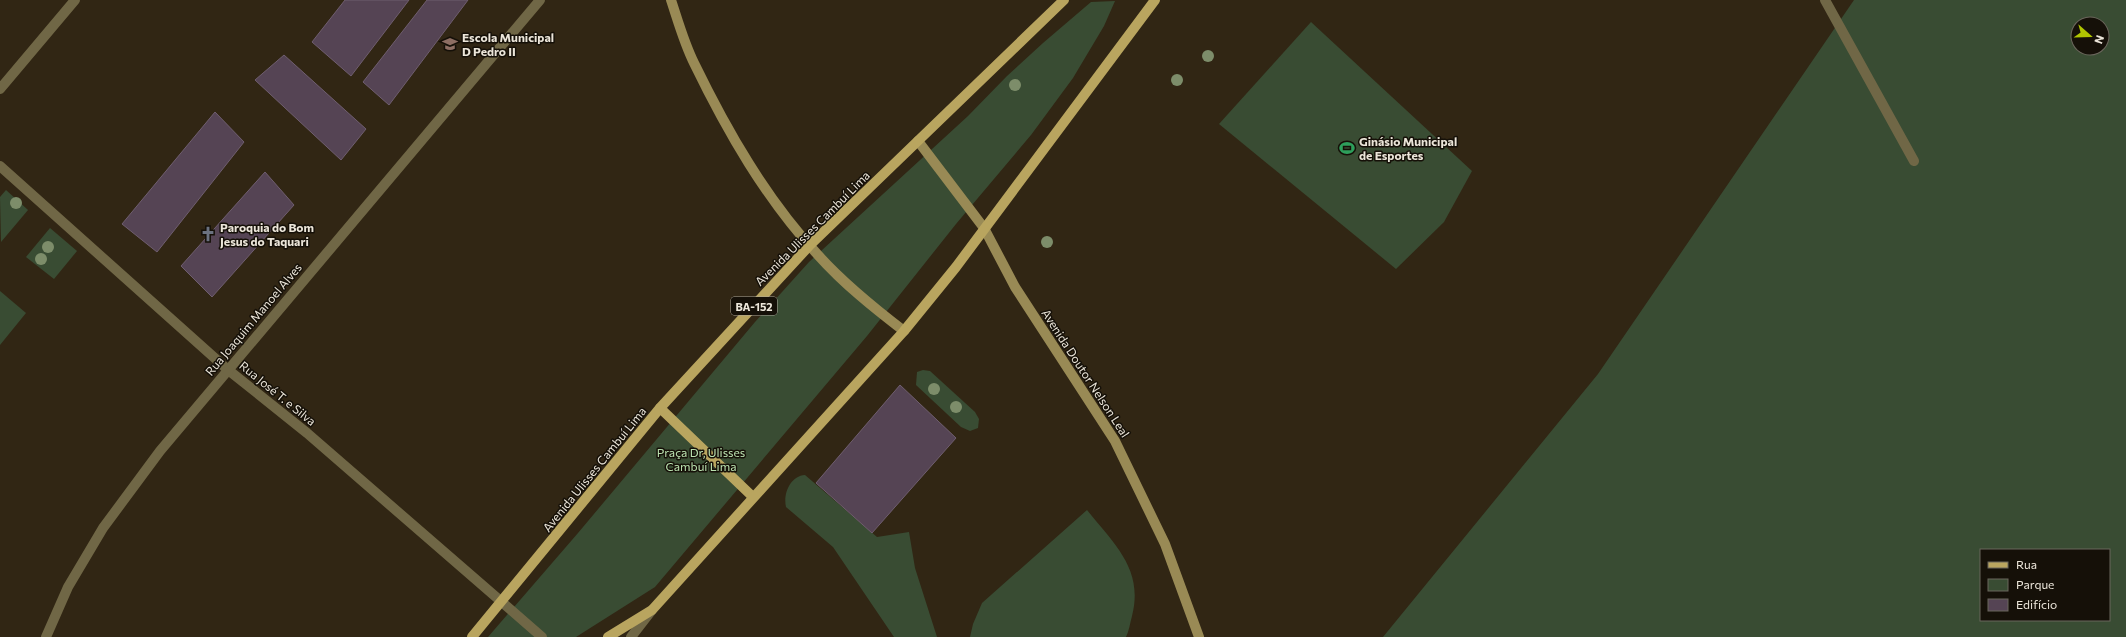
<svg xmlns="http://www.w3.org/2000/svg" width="2126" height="637" viewBox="0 0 2126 637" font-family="Commissioner,sans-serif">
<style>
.green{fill:#394c33;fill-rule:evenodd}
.building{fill:#554454;stroke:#6f5e6f}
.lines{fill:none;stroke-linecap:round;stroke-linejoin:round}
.street{stroke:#706746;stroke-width:10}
.secondary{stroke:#998a55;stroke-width:10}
.primary{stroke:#b9a55f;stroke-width:10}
.tree{fill:#7d8d6a}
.labels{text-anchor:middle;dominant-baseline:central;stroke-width:3;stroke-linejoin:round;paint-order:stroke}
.shield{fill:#151008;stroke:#aca69b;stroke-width:1}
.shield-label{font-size:11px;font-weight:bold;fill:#ece6da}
.poi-label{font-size:12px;font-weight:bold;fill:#ece6da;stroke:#151008;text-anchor:start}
.street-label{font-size:12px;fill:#ece6da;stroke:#151008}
.park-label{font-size:12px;fill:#bbe2b0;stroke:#151008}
</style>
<rect width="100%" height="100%" fill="#312614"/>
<g class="green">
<path d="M1854,0H2126V637H1383L1598,374ZM2078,24H2102V48H2078ZM1981,550H2109V620H1981Z"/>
<path d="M1115,1L1104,26L1073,78L1031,135L956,224L867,336L655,587L576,637H488L578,533L755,322L809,262L968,116L1007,76L1043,43L1091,2Z"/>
<path d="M1311,22L1472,171L1444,222L1396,269L1219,124Z"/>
<path d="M6,190L28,210L1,242L0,197Z"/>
<path d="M50,228L77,251L54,279L26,257Z"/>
<path d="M0,291L26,313L0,345Z"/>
<path d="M923,370L930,371L975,412L979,419L978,428L970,431L961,427L916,385L917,372Z"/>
<path d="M805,475L877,537L909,532L915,568L937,637H894L833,547L786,507C783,494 790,476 805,475Z"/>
<path d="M1087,510C1114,544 1144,569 1132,616C1130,623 1129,631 1126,637H970L973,624L982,603Z"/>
</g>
<g class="building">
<path d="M345,0H409L351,76L312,42Z"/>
<path d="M427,0H468L389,105L363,82Z"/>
<path d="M284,55L366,129L341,160L255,80Z"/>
<path d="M215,112L244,142L157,252L122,224Z"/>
<path d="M265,172L294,205L212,297L181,266Z"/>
<path d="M900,385L956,438L872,533L816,483Z"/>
</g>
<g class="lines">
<g class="street">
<path d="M1825,0L1914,161"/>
<path d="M0,89L75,0"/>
<path d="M0,166L227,369L307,433L542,637"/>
<path d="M46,637L68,587L103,528L160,451L540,0"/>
<path d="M631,637L652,610"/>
</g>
<g class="secondary">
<path d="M671,0C678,21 684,43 694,63C727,131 766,199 818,255C844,284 874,308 904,331"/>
<path d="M918,141L984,228L1015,287L1115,441L1165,544L1199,637"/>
</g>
<g class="primary">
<path d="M660,408L753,497"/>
<path d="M472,637L660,408L809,246L1064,0"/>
<path d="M608,637L652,610L904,331L956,267L1155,0"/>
</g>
</g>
<g class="tree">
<circle cx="1208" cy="56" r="6"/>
<circle cx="1177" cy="80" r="6"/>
<circle cx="1015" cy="85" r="6"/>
<circle cx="16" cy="203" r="6"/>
<circle cx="1047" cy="242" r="6"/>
<circle cx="48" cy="247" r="6"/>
<circle cx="41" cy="259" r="6"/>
<circle cx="934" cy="389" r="6"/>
<circle cx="956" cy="407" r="6"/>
</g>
<defs>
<g id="school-bare" transform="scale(1.2)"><path d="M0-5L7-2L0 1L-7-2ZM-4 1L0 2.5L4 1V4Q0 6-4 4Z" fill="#8d6e63" stroke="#151008" stroke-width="2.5" paint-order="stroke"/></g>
<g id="stadium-bare" transform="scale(1.2)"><path d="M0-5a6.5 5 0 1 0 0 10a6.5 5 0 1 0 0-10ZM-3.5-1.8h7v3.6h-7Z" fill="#2e9e5b" stroke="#151008" stroke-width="2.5" paint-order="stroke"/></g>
<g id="church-bare" transform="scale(1.2)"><path d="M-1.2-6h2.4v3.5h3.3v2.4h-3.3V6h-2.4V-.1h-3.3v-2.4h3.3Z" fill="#6b7280" stroke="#151008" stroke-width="2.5" paint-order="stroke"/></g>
</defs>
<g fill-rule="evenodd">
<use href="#school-bare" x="450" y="44"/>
<use href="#stadium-bare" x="1347" y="148"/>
<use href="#church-bare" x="208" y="234"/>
</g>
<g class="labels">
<rect class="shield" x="731" y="297" width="46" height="18" rx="3"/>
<g class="shield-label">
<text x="754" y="306">BA-152</text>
</g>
<g class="poi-label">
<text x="462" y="37">Escola Municipal<tspan x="462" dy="14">D Pedro II</tspan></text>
<text x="1359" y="141">Ginásio Municipal<tspan x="1359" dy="14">de Esportes</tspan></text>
<text x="220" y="227">Paroquia do Bom<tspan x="220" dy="14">Jesus do Taquari</tspan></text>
</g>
<g class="street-label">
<text transform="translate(812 228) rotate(-45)">Avenida Ulisses Cambuí Lima</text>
<text transform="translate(253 319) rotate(-50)">Rua Joaquim Manoel Alves</text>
<text transform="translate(1086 373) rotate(57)">Avenida Doutor Nelson Leal</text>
<text transform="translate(278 393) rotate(39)">Rua José T. e Silva</text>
<text transform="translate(594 469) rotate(-51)">Avenida Ulisses Cambuí Lima</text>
</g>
<g class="park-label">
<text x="701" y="452">Praça Dr, Ulisses<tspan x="701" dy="14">Cambuí Lima</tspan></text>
</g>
</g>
<rect x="1980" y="549" width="130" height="72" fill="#151008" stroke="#6b665c"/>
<rect x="1988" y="562" width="20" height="6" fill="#b9a55f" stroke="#6b665c"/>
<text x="2016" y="569" font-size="12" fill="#ece6da">Rua</text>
<rect x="1988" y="579" width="20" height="12" fill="#394c33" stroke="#6b665c"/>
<text x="2016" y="589" font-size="12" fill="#ece6da">Parque</text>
<rect x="1988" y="599" width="20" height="12" fill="#554454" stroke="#6b665c"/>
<text x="2016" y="609" font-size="12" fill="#ece6da">Edifício</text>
<g transform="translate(2090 36) rotate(110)"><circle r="19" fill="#151008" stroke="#6b665c"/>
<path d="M0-3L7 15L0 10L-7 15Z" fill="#b0c501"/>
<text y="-6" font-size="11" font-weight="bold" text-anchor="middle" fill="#ece6da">N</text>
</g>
</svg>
